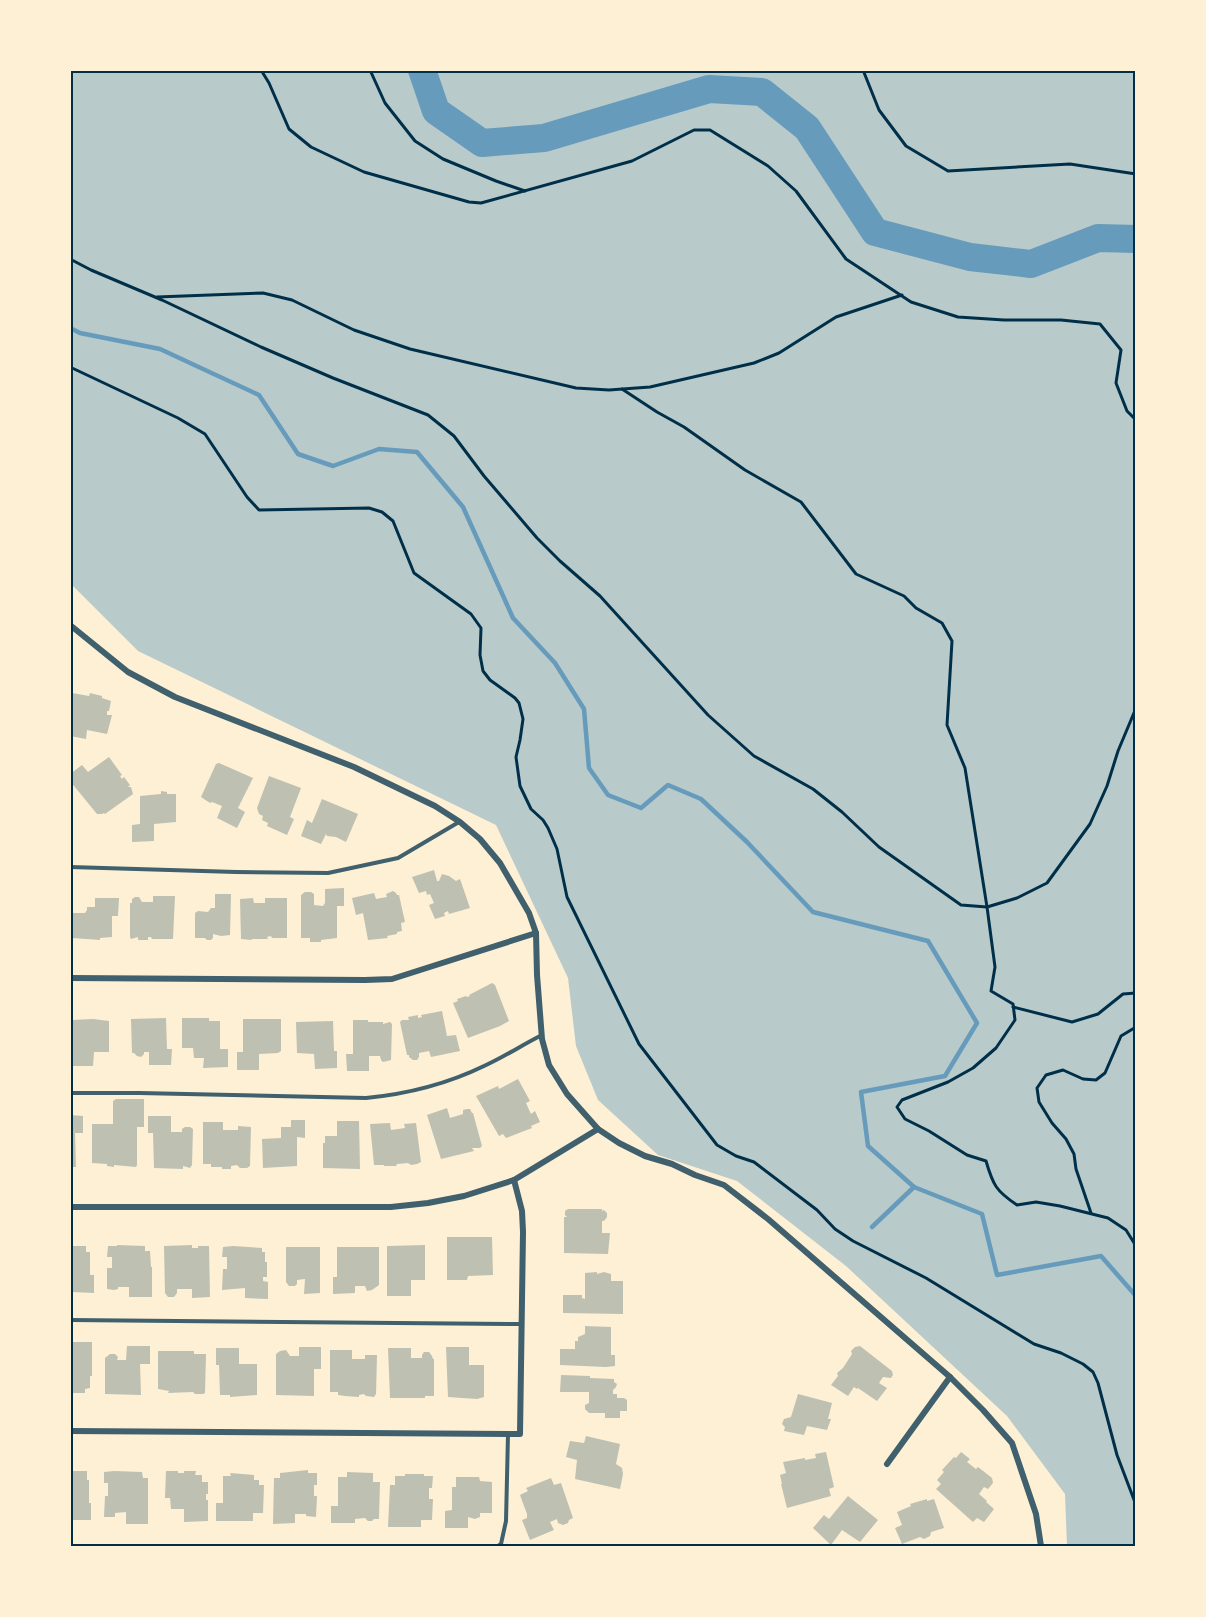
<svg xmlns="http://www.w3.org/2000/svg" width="1206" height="1617" viewBox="0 0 1206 1617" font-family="Poppins,sans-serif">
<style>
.green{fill:#b9caca}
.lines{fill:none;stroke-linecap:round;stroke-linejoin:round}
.stream{stroke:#669bbc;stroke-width:4.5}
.river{stroke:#669bbc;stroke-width:28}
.building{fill:#bec0b2}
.path{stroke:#003049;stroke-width:3}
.service{stroke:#3f606c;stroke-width:4}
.minor{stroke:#3f606c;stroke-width:6}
.neatline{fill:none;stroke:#003049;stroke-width:2}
</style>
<rect width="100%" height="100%" fill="#fdf0d5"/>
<path class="green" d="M70,71H1135V1546H1067L1065,1494L1007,1416L846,1266L737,1181L658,1155L598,1100L576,1046L568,978L496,825L138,651L71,584Z"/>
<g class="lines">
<g class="stream">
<path d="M70,328L80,333L160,349L259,395L298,454L333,466L379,449L417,452L463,507L513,618L555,663L584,709L589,768L608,795L641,808L668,785L701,799L747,842L813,912L928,941L977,1023L945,1076L861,1092L868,1146L914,1187L982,1214L997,1275L1101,1256L1136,1296"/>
<path d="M872,1227L914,1187"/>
</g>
<path class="river" d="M422,70L436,111L482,143L544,138L709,89L762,92L807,128L875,232L970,257L1031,264L1098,238L1136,239"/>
</g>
<g class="building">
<path d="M72,693L89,696L90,693L102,696V698L111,701L109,711H107V715H112L107,734L87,730L86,739L70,736V703Z"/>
<path d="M109,757L122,775L120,776L122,779L124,777L130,785L128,787H131L133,794L105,814L104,813L102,814H97L70,781V774L82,765L88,772Z"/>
<path d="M219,763L253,778L238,808L245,812L237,828L217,818L222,806L212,802L210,803L201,797L216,764Z"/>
<path d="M269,776L301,788L290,817L294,819L287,835L267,826L268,823L262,820L263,816L259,814L257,808Z"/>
<path d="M161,791L167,792V794H176V822L154,824V841L132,842V825L140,824V796L161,794Z"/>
<path d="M322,799L358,814L346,842L336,837L327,836L326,834L321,844L301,836L307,820L312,823Z"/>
<path d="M434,870L437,881H439L442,874L449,876L456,881L460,879L470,908L449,914L448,911L444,913L445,916L435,919L429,905L434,903L430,894L427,895L426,891L419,893L412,877Z"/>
<path d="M344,888V906H337V938L321,940V942H310V938H301V895L305,892H311L314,894V905L323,906L325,903V889Z"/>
<path d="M393,891L396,893L397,895H399L405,922L401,923L402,931L397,932V934L387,936L388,938L368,940L363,913L356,915L352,898L374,893L376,899L387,897L386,894Z"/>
<path d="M215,894H231L230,935L221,936L213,934V938L211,940H207L205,938H195V913L198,911L208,912L211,908H215Z"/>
<path d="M153,896H175L173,939H152L151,937H148V940H138V937L131,939L130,937V903H132V899L135,897H139L142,902H153Z"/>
<path d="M95,898H119L118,916H112V937L100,938V940L72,938V913H85L87,910V907H95Z"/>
<path d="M253,898L254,903H265V898H287V938H272L271,936L267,937L268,939H252L251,940L241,939L240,899Z"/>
<path d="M492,983L495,985L509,1021L500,1026L468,1038L453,1003L458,1001L457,999L466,996L467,997L470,996L469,995Z"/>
<path d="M442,1011L447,1036L456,1035L460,1051L431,1057L429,1051L419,1053V1057L417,1060H413L409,1057V1055H407L400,1022L402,1020H409L408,1017L418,1015V1018L422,1017L421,1015Z"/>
<path d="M166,1018L167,1049H172L171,1065H149V1052H144V1054L141,1057L137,1056L134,1053H132L131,1019Z"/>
<path d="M182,1018H209V1021H220V1049H228V1067L203,1068L204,1058H194L193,1048H182Z"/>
<path d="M93,1019L109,1021V1052H94L93,1066H70L71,1028H72V1020Z"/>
<path d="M243,1019H281V1051L278,1053L259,1054V1070H237V1052H243Z"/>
<path d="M353,1020H368V1022H383V1024L390,1022L392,1024L391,1060L383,1062L381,1060L380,1056H369V1071H347L346,1054H353Z"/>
<path d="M333,1021L334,1051H337V1068L315,1069L314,1054L297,1053L296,1022Z"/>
<path d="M518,1079L530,1101L526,1103L531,1114L535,1111L540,1122L531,1126L532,1128L506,1138L503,1134L499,1136L476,1096L498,1086L499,1089Z"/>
<path d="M116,1099H144V1127H137V1165L136,1167L114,1165V1167L107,1166V1164L92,1163V1124H113V1101Z"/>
<path d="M447,1108L450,1118L463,1114V1110L467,1109H470L472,1113H473L482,1146L480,1148H472L474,1151L441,1159L427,1115Z"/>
<path d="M70,1115L83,1116V1133H75L76,1167H70Z"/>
<path d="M148,1116H171V1132H182V1129L185,1127H190L193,1129L192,1165L190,1168L183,1166V1169L154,1168L153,1133H148Z"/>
<path d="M291,1120H305V1138L297,1137V1166L263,1168L262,1139L281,1138V1127H291Z"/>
<path d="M337,1121H359L360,1169L323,1168V1143H325V1136H337Z"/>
<path d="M203,1122H223V1130H238V1126L251,1127L250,1166L247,1168H240L237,1165L231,1166V1169H222V1167H211V1164H203Z"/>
<path d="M390,1123L391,1130L405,1128L404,1124L416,1123L421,1162L417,1164L411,1165L408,1163L397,1164L396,1166H384V1165H374L370,1124Z"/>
<path d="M568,1209H602V1211L604,1210L607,1213V1217L604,1221H602V1233H610L608,1254L564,1253V1217H567L565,1215V1211Z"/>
<path d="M447,1237H492L493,1275L468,1276L467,1280H447Z"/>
<path d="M117,1245L145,1246V1251H150L151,1267H152V1297H129V1287H118V1289L114,1290L107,1289V1268H112V1257H107L108,1246H117Z"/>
<path d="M192,1245V1248H198V1246H209L210,1297L192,1298V1289H177V1293L174,1297H168L165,1293L164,1246Z"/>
<path d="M425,1245V1280H411V1296H387V1246Z"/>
<path d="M70,1246H86V1252H90V1275H94V1293L72,1292Z"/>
<path d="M233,1246L262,1248V1252H265V1262H267V1277H263V1281L268,1282V1299L245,1298V1288L222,1290L223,1269H227V1257H222L223,1247Z"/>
<path d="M286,1247H320V1293L304,1294L305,1279L297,1280V1284L295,1286H289L286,1282Z"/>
<path d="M337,1247H379V1285L372,1290L367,1291L365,1286H355V1293L333,1294V1277H337Z"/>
<path d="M597,1272V1274L604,1272L611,1274V1281H623V1314L563,1313V1295H582V1298L585,1299V1273Z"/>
<path d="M585,1326L611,1327V1355H615V1366L606,1367L560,1365V1349H575V1341H578V1337L585,1334Z"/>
<path d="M70,1342H92V1376H90V1388L85,1389V1393H70Z"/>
<path d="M127,1346H150V1364H140L141,1395L105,1394V1358L110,1354H115L118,1357L117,1360H126Z"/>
<path d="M860,1346L892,1371L893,1375L891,1378L883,1377L879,1383L887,1388L877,1401L858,1388L857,1389L854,1387L848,1396L831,1385L838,1376L837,1373L843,1368L852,1354L851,1351L855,1347Z"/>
<path d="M299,1347H321V1369H314V1396L276,1395V1354L280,1351L286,1350L290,1356H299Z"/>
<path d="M446,1347H469V1365H484V1397L477,1399L448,1397Z"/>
<path d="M216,1348H239V1364H257V1395L230,1397V1395H220L219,1365H216Z"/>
<path d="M388,1348H411V1358H422V1355L424,1352H429L432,1356L433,1359H434V1396H425V1398H390Z"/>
<path d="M330,1350H352V1359H365V1355H377L376,1394L374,1397L366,1396L364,1394L359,1395V1397L345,1396L338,1395V1392H330Z"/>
<path d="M158,1351H194V1354H206L205,1393L203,1394H195L193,1392L168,1393L169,1391L158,1389Z"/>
<path d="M561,1375L590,1376V1378L614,1379V1382L617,1384L616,1387L613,1390V1394H617V1398H624L627,1400V1411H620V1418H605V1413H589L585,1409V1405L589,1403V1392H560Z"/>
<path d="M798,1394L832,1403L828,1419H831L827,1430L807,1426L804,1435L784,1431L785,1427L782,1424L784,1419L791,1417Z"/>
<path d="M586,1436L620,1444L616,1464L622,1468L623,1474L620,1489L575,1479L577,1460L566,1457L570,1441L584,1443Z"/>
<path d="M826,1452L834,1487L829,1489L831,1496L787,1508L781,1484H782L780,1475L786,1473L783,1462L805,1458V1460L816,1458L815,1454Z"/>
<path d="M961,1452L970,1459L967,1462L976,1469L978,1467L992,1478L993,1483L988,1489L984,1487L979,1494L987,1501L986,1502L994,1509L984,1522L977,1518L973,1522L936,1489L941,1484L937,1480L944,1472L942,1470L954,1457L956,1458Z"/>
<path d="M308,1470V1473H317V1485H314V1496H317L316,1517L306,1516V1514H295V1523L273,1524L274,1478H280V1473Z"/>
<path d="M70,1471H87V1480H89V1503H91V1520H70Z"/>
<path d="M114,1471L142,1472L143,1478H148V1524H126V1512L115,1513V1517H104L105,1496H108V1483H104V1472Z"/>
<path d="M166,1471H178V1473H184V1471H196L195,1475H202V1482H208V1494H206V1500H208V1521L184,1522V1509H171L170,1498H165Z"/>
<path d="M347,1472L373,1473V1482H380L379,1519H374L372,1521H368L365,1518L355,1519V1523H331V1506H338V1477H347Z"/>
<path d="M230,1473L254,1475V1480H259V1485H264L263,1513H253V1521H216V1503H223V1476H231Z"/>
<path d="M405,1474H424V1476H433L432,1488H429V1499H433L432,1520H421V1527H388L390,1485H395V1476H405Z"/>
<path d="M456,1477H479L480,1481L492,1482V1513H480V1517L475,1519L468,1517V1528H445V1511L452,1510V1487H456Z"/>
<path d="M551,1478L554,1485L561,1483L573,1518L569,1520L568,1523L563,1525L558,1523L557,1519L550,1522L554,1530L530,1540L522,1520L527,1518V1514L520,1495L528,1491L526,1488Z"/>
<path d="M848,1496L878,1520L860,1542L842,1530L831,1545L813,1528L824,1515L829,1519Z"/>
<path d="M927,1499V1501L934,1499L944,1528L931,1532L930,1536L924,1539L920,1537L902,1544L895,1528L902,1525L897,1512L911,1506L910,1504Z"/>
</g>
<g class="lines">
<g class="path">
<path d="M261,70L269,83L289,129L311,147L364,172L469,202L481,203L632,161L694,130H710L768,166L796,191L846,259L911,302L958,317L1004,320H1061L1100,324L1121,350L1116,383L1127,411L1136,420"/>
<path d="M370,70L385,103L415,141L443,159L496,181L525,191"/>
<path d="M863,70L879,110L906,146L948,171L1070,164L1136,174"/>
<path d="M70,259L91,270L162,300L261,347L333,378L428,415L454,436L484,476L537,538L560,561L600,596L708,715L754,756L813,789L842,812L879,847L961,905L987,907L1017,898L1047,883L1090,824L1107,786L1118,751L1136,708"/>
<path d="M157,297L263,293L292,300L354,330L410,349L576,388L609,390L650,387L754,363L779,353L836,317L902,295"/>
<path d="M70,367L178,418L205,434L247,497L259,510L369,508L382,512L393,521L414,573L471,614L481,628L480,655L483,671L490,680L515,698L519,703L523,719L520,740L516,757L520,786L531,809L543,820L548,828L557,849L567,897L639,1044L717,1145L736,1156L754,1162L817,1210L835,1229L853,1241L926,1278L1034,1344L1061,1353L1083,1364L1093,1372L1098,1383L1117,1455L1136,1505"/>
<path d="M622,389L657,412L684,427L745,470L801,502L856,574L904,596L916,608L942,623L952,641L947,725L965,768L987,907L995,967L991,991L1013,1004L1015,1020L996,1048L973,1068L948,1082L902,1100L897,1107L905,1119L929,1131L967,1155L986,1161C993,1185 996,1191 1017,1205L1036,1202L1060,1206L1108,1218L1126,1230L1136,1246"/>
<path d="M1013,1007L1072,1022L1098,1014L1123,994L1136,993"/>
<path d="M1091,1213L1076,1169L1074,1154L1066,1139L1052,1123L1039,1102L1037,1088L1046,1075L1063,1070L1083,1079L1096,1080L1105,1073L1121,1036L1136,1027"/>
</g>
<g class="service">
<path d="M70,867L236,872L328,873L398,858L459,822"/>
<path d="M70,1093H139L366,1098C407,1094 447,1084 484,1066C504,1057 522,1045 542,1035"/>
<path d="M70,1320L522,1324"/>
<path d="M498,1546L501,1544L506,1521L508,1434"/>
</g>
<g class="minor">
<path d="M70,625L128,672L175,697L354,767L435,806L460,822L480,839L500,863L529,913L536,933L537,975L542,1039L549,1065L567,1094L598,1129L619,1143L645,1156L672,1164L695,1175L724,1185L768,1219L950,1377L983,1410L1012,1443L1036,1514L1041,1546"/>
<path d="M70,978L365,980L392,979L536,933"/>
<path d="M70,1207H391L428,1203L464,1196L514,1180L598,1129"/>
<path d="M70,1431L520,1434L523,1232L522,1211L514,1180"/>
<path d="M887,1464L950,1377"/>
</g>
</g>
<rect width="1206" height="1617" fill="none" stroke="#fdf0d5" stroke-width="144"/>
<rect x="72" y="72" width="1062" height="1473" class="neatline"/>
</svg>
